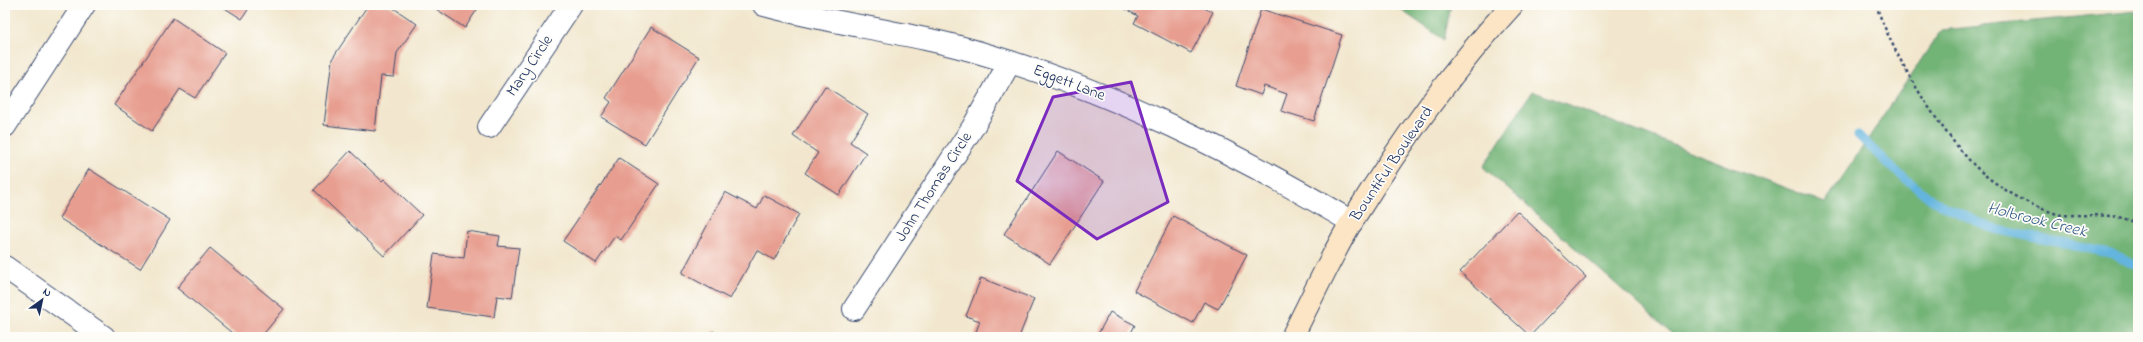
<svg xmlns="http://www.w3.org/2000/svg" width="2143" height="342" viewBox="0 0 2143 342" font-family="'Indie Flower',sans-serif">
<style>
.forest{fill:#72b376;stroke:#46716a}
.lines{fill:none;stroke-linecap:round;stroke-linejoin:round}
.stream{stroke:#64b5df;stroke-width:9}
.building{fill:#e79d8f}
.minor-casing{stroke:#3b4b6f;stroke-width:24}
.tertiary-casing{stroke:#3b4b6f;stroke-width:24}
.secondary-casing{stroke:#3b4b6f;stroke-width:24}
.path{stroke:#3b4b6f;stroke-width:2.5;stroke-dasharray:3 3;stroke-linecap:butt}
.minor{stroke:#fff;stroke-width:22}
.tertiary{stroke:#fff;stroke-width:22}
.secondary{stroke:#fce5c4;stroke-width:22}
.marked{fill:#7b2cbf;fill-opacity:0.2;stroke:#7b2cbf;stroke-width:3;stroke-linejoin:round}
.labels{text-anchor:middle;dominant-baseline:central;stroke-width:3.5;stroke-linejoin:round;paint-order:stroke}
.street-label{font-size:16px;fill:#1b2f5e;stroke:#fdfcf7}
.water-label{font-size:17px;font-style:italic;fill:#355e8b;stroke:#fdfcf7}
</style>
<rect width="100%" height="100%" fill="#fdfcf7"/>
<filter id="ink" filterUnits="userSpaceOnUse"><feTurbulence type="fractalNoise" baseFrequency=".025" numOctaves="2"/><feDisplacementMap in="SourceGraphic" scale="8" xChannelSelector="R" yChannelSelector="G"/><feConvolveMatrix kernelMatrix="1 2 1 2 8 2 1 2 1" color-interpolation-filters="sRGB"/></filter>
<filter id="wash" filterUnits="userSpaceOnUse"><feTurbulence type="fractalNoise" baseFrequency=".012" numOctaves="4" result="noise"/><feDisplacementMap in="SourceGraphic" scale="16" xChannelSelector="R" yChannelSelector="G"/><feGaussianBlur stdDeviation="0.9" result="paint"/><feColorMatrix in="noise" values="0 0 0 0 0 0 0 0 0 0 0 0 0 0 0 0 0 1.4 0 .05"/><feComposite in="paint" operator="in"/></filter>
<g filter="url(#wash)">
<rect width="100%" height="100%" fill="#f2e7ce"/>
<g class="forest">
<path d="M1394,5H1451L1444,40Z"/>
<path d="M2138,11V337H1676L1483,167L1532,91L1825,203L1941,30Z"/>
</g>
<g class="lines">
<path class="stream" d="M1858,135L1892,168L1932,200L1963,215L1994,229L2114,254L2138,267"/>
</g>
<g id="blocks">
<g class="building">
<path d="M220,5H251L242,19Z"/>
<path d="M368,5H389L417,24L397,53L394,77L381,76L375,131L324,125L332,59Z"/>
<path d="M430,5H480L465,28Z"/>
<path d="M1118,5H1203L1202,7L1213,12L1191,53L1134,23L1138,16Z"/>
<path d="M1261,9L1342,35L1314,121L1281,111L1287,94L1264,86L1261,95L1236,86Z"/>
<path d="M173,18L225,53L195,98L180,89L152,131L114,105Z"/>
<path d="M651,27L699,57L645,144L601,117L611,102L606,98Z"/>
<path d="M825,86L868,114L850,142L866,153L839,195L805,173L818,153L793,136Z"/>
<path d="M350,151L382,181L384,179L422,215L384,256L314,190Z"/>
<path d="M1058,151L1104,181L1050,264L1004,234Z"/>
<path d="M619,158L659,184L621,240L615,236L596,263L563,241Z"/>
<path d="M89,169L170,220L140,269L59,218Z"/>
<path d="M725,192L757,209L764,195L799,214L774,260L757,250L730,299L682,273Z"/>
<path d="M1517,211L1586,277L1530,336L1460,272Z"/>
<path d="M1173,216L1247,255L1218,309L1204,302L1193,323L1134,291Z"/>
<path d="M467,231L500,236L498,246L519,248L512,298L497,296L494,317L427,308L434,254L464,258Z"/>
<path d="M210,248L284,309L261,337H237L177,288Z"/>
<path d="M981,278L1034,299L1019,337H974L980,321L966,316Z"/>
<path d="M1110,312L1135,325L1129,337L1097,336Z"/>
<path d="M713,331L720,337H708Z"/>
</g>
</g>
</g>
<g filter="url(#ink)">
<use href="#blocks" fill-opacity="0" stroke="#3b4b6f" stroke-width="1"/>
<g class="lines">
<g class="minor-casing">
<g id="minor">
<path d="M764,5C836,25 912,32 984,54C1114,92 1236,153 1352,222"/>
<path d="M5,126L84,5"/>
<path d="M489,127L571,5"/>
<path d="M854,309L973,127L1010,62"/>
</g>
</g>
<g class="tertiary-casing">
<path id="tertiary" d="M5,267L104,337"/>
</g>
<g class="secondary-casing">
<path id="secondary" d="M1292,337C1312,298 1330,258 1352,221C1397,148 1454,68 1512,5"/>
</g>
<path class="path" d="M1876,5C1893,55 1937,127 1974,165C1996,187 2028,205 2057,214C2063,216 2070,215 2076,215C2098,216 2117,213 2138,224"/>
<use href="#minor" class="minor"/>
<use href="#tertiary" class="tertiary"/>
<use href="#secondary" class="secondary"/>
</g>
</g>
<path class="marked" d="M1131,82L1168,202L1097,239L1017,181L1053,97Z"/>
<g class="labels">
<g class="street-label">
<text transform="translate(530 66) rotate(-56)">Mary Circle</text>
<text transform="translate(1069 83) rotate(21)">Eggett Lane</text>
<text transform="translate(1392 164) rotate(-56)">Bountiful Boulevard</text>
<text transform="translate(934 187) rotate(-57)">John Thomas Circle</text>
</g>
<g class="water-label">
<text transform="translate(2037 220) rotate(14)">Holbrook Creek</text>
</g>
</g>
<rect width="2143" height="342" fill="none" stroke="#fdfcf7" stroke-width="20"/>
<g transform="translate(42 300) rotate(33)" stroke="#fdfcf7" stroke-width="3" paint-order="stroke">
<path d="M0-3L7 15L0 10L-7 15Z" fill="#1b2f5e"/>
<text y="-6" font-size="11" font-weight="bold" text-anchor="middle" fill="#1b2f5e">N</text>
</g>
</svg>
